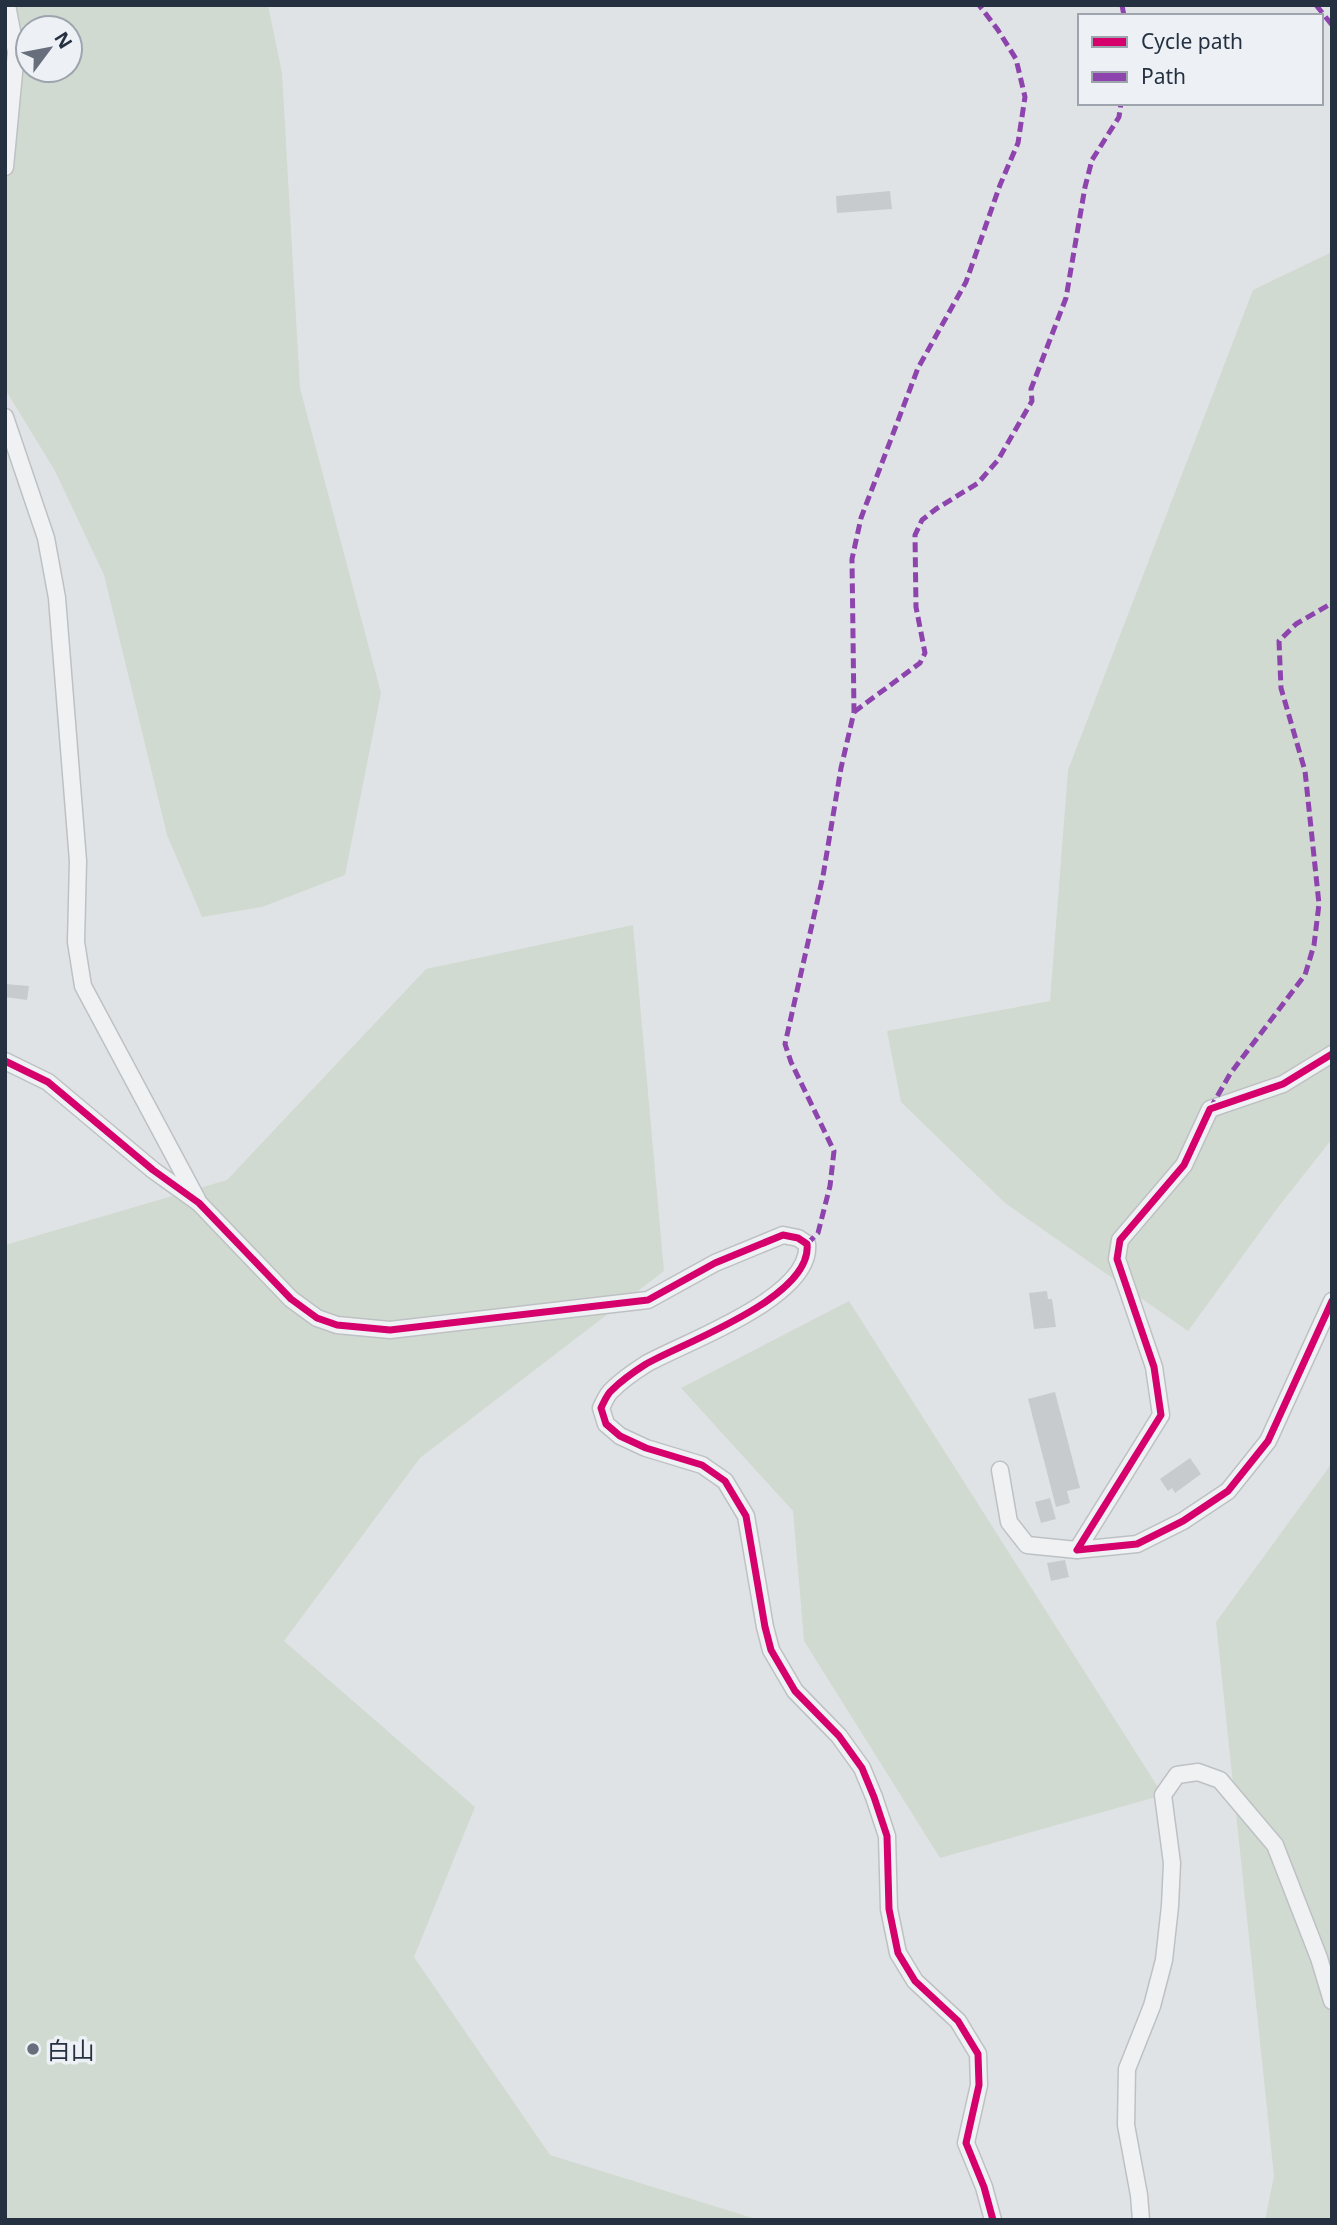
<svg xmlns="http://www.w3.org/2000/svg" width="1337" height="2225" viewBox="0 0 1337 2225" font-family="'Noto Sans','Noto Sans JP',sans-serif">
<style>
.green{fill:#d1dad0;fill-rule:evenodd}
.building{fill:#c8cbce}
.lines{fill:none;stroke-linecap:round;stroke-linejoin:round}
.minor-casing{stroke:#bec1c4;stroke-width:19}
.minor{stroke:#eff1f3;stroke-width:16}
.quiet{stroke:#8e44ad;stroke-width:5;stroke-dasharray:10 5;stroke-linecap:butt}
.cycleway-casing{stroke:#edf1f6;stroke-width:11}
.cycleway{stroke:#d6006c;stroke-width:7}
.poi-dot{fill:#666f7b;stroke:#edf1f6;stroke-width:2.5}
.labels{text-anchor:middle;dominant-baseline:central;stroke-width:7;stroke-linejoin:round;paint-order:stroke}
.poi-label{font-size:24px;fill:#253141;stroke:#edf1f6;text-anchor:start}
</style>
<rect width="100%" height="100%" fill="#e0e3e6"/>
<g class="green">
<path d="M5,5H268L282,73L300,388L381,693L345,875L262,907L202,917L167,835L104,575L55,471L5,389ZM28,28H70V70H28Z"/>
<path d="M1332,252V1139L1279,1206L1188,1331L1005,1203L901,1102L887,1031L1050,1001L1068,770L1253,290Z"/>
<path d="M633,925L664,1271L420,1458L284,1641L475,1807L414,1957L550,2155L759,2220H5V1245L227,1180L426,969Z"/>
<path d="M849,1301L1163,1795L940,1858L804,1641L793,1511L681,1388Z"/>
<path d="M1332,1463V2220H1265L1274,2176L1216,1622Z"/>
</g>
<g class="building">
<path d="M890,191L892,209L837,213L836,196Z"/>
<path d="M5,984L29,986L27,1000L5,997Z"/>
<path d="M1047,1291L1048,1299H1052L1056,1327L1034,1329L1029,1293Z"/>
<path d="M1055,1392L1080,1488L1067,1491L1070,1503L1056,1507L1028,1399Z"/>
<path d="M1190,1458L1201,1474L1175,1493L1172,1488L1168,1491L1160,1479Z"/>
<path d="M1050,1498L1056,1519L1041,1523L1035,1502Z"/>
<path d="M1065,1560L1069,1577L1051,1581L1047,1563Z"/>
</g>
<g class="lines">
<g class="minor-casing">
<g id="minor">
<path d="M5,167L16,52L7,5"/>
<path d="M5,417L46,538L57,598L78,861L76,942L83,986L197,1199"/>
<path d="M1332,1054L1283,1084L1210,1109L1184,1165L1120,1240L1117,1259L1154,1367L1161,1415L1077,1550L1137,1544L1183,1521L1228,1491L1268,1441L1332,1301"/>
<path d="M5,1061L48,1082L153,1170L199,1203L291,1299L317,1318L337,1325L390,1330L648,1300L715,1263L783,1235L798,1238L807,1244C813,1297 685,1342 646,1364C635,1371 622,1380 612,1390C607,1394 604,1402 601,1408L606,1424L620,1436L646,1448L702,1465L725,1481L746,1516L765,1627L771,1650L795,1691L839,1736L862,1768L874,1797L887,1836L889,1909L898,1953L915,1981L958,2021L978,2054L979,2085L966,2143L984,2187L993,2220"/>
<path d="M1000,1470L1009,1522L1027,1545L1077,1550"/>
<path d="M1141,2220L1139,2195L1126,2125L1127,2069L1152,2006L1164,1960L1170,1906L1172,1863L1163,1795L1177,1775L1198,1772L1220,1780L1275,1845L1319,1958L1332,2001"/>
</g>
</g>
<use href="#minor" class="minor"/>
<g class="quiet">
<path d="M1122,5L1124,16"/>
<path d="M1316,5L1332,25"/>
<path d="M854,712L920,663L925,653L916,607L915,535L922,520L936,509L978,483L998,460L1032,401L1031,389L1066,298L1085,187L1092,160L1119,117L1121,103"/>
<path d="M1210,1109L1230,1074L1305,975L1314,945L1319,904L1305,771L1281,688L1279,641L1296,624L1332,603"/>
<path d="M807,1244L818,1233L830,1186L834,1151L791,1062L785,1044L823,876L841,768L854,712L852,559L861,518L918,368L966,282L1000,185L1018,143L1025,97L1016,59L998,30L979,5"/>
</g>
<g class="cycleway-casing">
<g id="cycleway">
<path d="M1332,1054L1283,1084L1210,1109L1184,1165L1120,1240L1117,1259L1154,1367L1161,1415L1077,1550L1137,1544L1183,1521L1228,1491L1268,1441L1332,1301"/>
<path d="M5,1061L48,1082L153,1170L199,1203L291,1299L317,1318L337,1325L390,1330L648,1300L715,1263L783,1235L798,1238L807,1244C813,1297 685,1342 646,1364C635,1371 622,1380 612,1390C607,1394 604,1402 601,1408L606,1424L620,1436L646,1448L702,1465L725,1481L746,1516L765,1627L771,1650L795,1691L839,1736L862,1768L874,1797L887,1836L889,1909L898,1953L915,1981L958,2021L978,2054L979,2085L966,2143L984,2187L993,2220"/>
</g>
</g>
<use href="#cycleway" class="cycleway"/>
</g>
<circle class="poi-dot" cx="33" cy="2049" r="7"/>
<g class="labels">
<g class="poi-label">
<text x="47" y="2049">白山</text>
</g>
</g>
<rect width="1337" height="2225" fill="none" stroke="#253141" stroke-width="14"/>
<rect x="1078" y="14" width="245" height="91" fill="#edf1f6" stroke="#9da4ae" stroke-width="2"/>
<rect x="1092" y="37" width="35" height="10" fill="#d6006c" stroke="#9da4ae" stroke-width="2"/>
<text x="1141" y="49" font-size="21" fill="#253141">Cycle path</text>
<rect x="1092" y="72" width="35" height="10" fill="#8e44ad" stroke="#9da4ae" stroke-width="2"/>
<text x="1141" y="84" font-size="21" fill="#253141">Path</text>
<g transform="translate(49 49) rotate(58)"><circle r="33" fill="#edf1f6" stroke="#9da4ae" stroke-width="2"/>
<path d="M0-5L12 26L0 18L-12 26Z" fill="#666f7b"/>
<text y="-10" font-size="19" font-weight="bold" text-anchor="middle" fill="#253141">N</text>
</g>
</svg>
